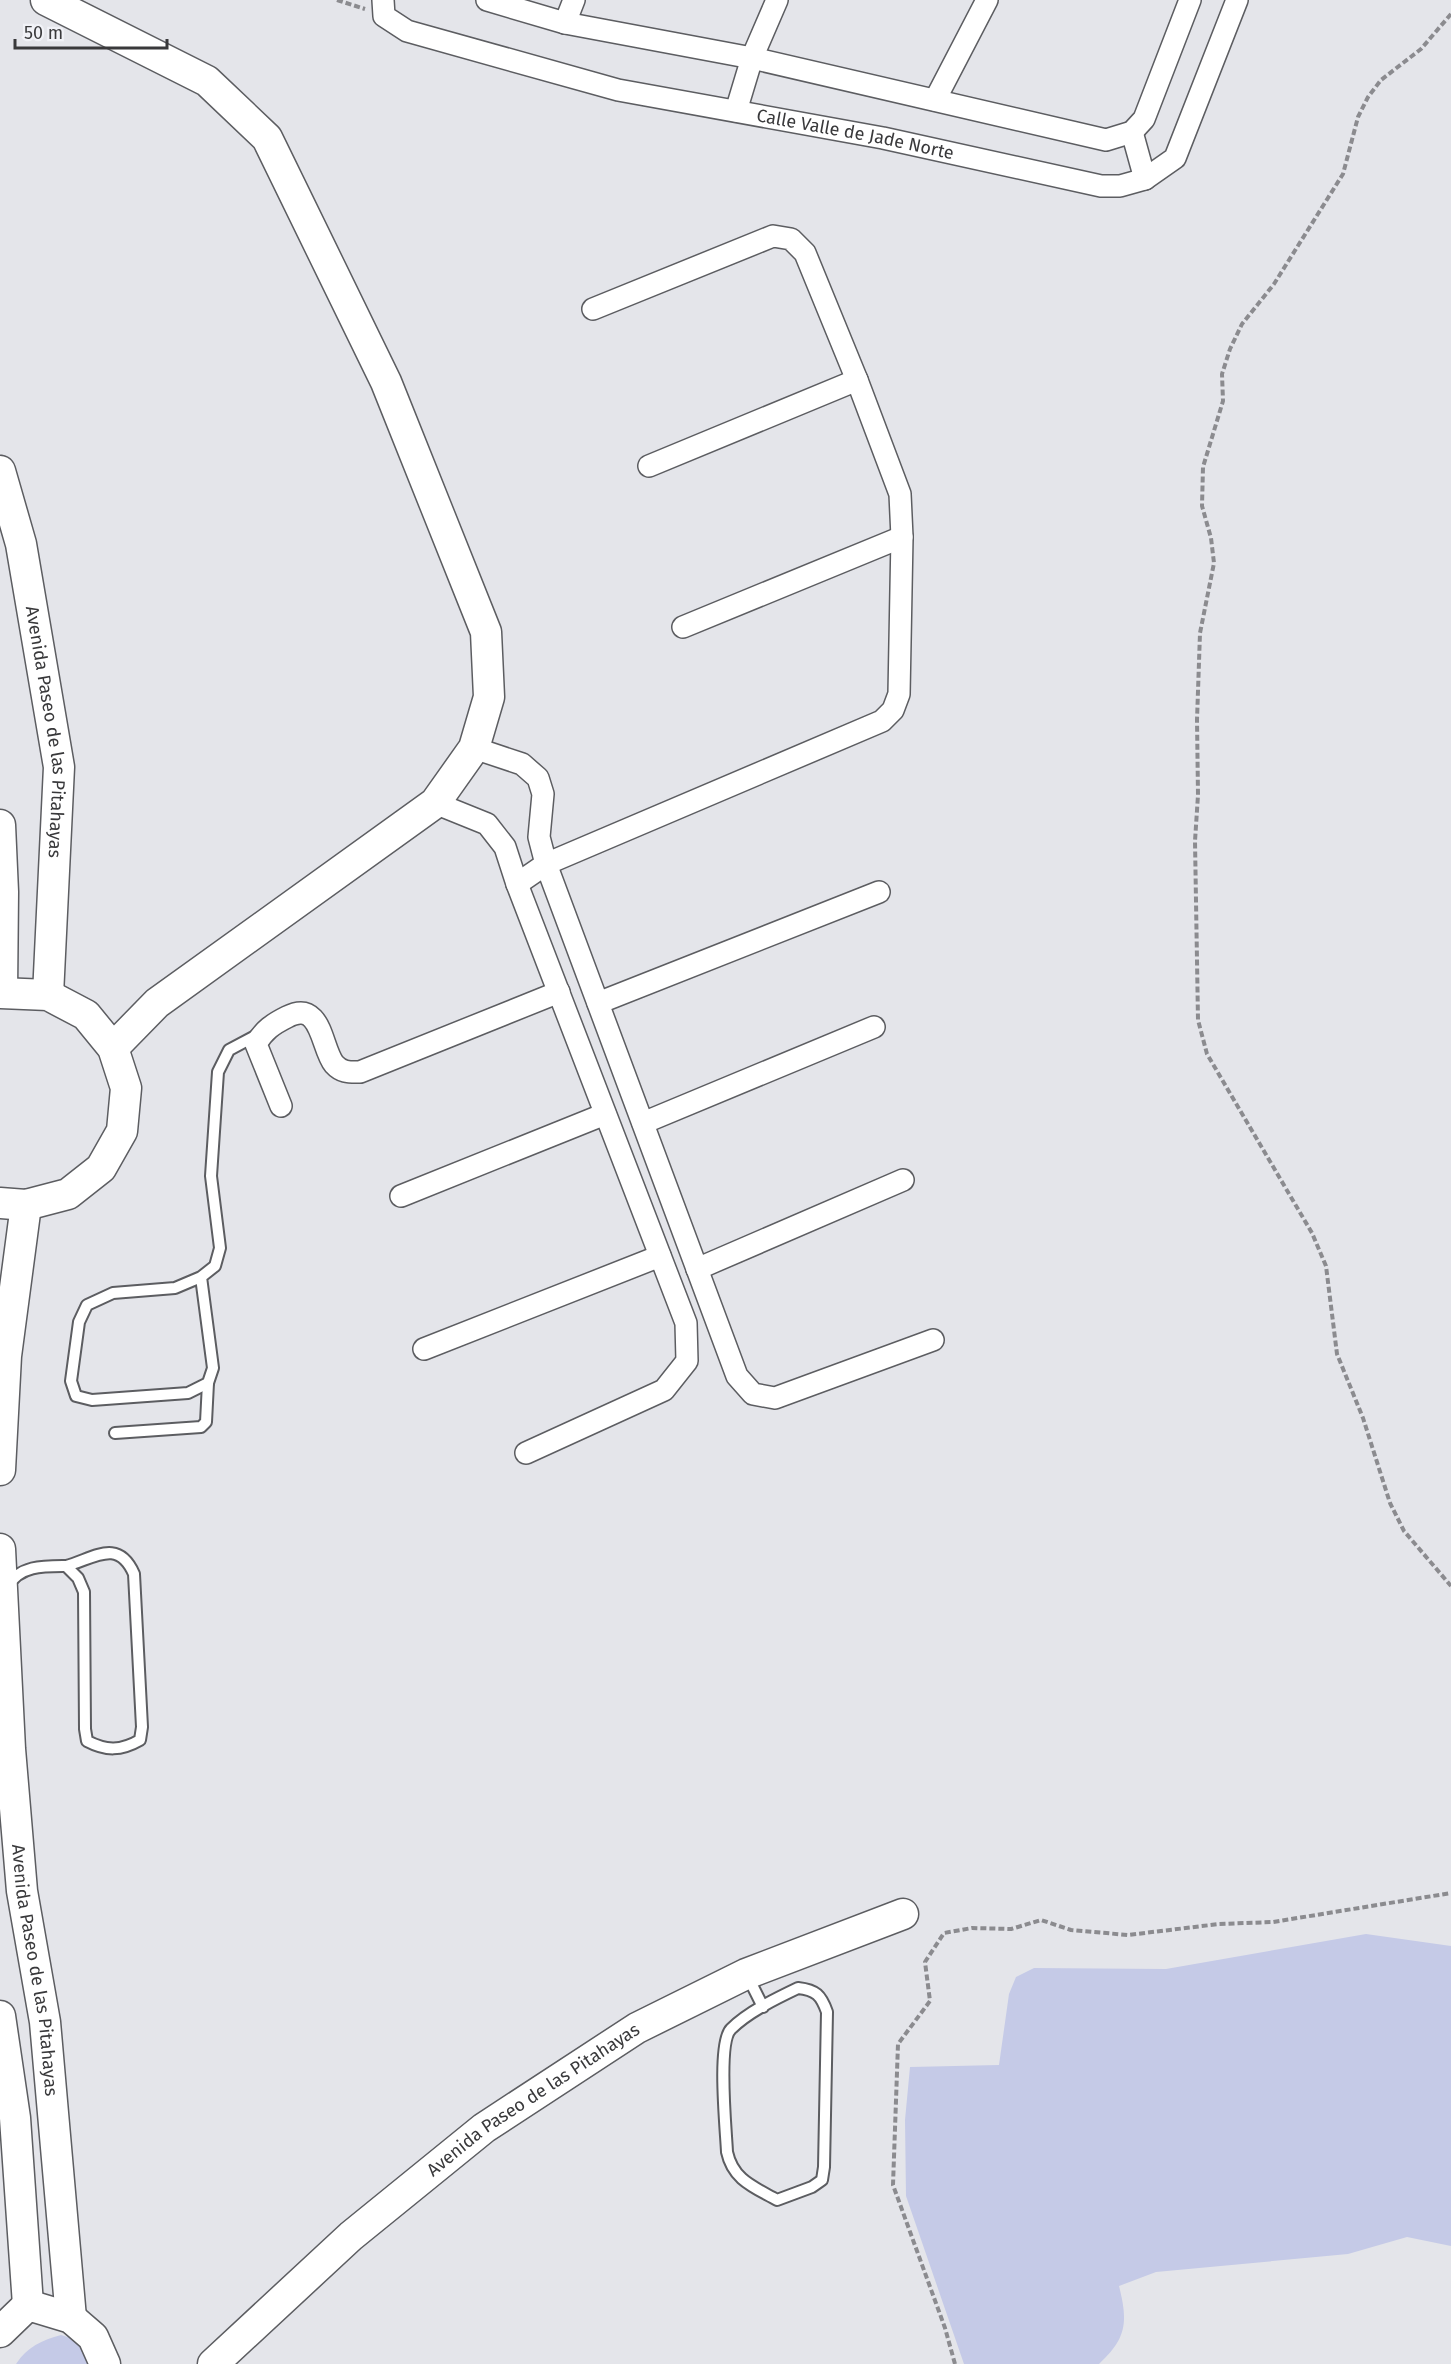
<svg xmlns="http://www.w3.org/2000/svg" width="1451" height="2364" viewBox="0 0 1451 2364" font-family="'Fira Sans',sans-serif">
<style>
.green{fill:#c5cae7}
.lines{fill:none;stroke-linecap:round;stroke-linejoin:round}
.lane-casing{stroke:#5c5d61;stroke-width:14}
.street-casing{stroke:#5c5d61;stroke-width:24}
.secondary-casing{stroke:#5c5d61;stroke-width:33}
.path{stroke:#8b8b8f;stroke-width:4;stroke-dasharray:6 3;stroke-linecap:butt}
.lane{stroke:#fff;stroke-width:10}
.street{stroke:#fff;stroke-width:21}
.secondary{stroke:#fff;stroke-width:30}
.labels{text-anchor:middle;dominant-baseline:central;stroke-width:4.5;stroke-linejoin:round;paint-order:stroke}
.street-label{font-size:18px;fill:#39393b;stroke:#f1f2f7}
</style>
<rect width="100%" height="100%" fill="#e4e5ea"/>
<g class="green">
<path d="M1366,1934L1451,1946V2246L1407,2237L1348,2254L1156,2272L1119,2286C1128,2322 1127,2338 1099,2364H964L906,2196L905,2120L910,2067L999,2065L1009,1994L1016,1977L1034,1968L1166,1969Z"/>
<path d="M61,2335L77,2340L96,2364H16C27,2347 42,2340 61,2335Z"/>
</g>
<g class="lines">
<g class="lane-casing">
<g id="lane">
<path d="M201,1277L213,1368L208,1383L188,1393L92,1400L76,1396L71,1381L79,1322L87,1305L113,1293L175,1288L201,1277L215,1266L220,1248L211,1176L218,1072L229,1050L259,1034"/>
<path d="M115,1433L201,1427L206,1422L208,1383"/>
<path d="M8,1586C20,1565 45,1566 66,1566L78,1578L84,1592L85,1729L87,1741C106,1751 121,1751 140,1740L142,1727L134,1574C118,1537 93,1559 66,1566"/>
<path d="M748,1977L763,2007"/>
<path d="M798,1988C816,1990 821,1995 827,2012L824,2167L822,2180L812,2187L777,2200C754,2187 733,2180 727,2152C726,2129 717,2043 731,2029C748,2012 777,1998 798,1988Z"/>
</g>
</g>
<g class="street-casing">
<g id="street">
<path id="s1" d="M383,0L384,16L407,31L618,90L883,138L1101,186H1120L1145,179L1175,158L1237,0"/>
<path d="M487,0L565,23L752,58L1106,140L1132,132L1144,119L1190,0"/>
<path d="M565,23L574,0"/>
<path d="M935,100L987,0"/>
<path d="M736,111L752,58L777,0"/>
<path d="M1132,132L1145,179"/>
<path d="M649,466L857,380"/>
<path d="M683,627L902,537"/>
<path d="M474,748L522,764L538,778L543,794L539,837L546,864L737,1376L753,1394L775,1398L933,1340"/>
<path d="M435,803L487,824L505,847L517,884L686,1323L687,1361L664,1390L526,1453"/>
<path d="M517,884L546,864L882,721L893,710L899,694L902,537L900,494L857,380L805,253L791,239L773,236L593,309"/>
<path d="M598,1003L879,892"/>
<path d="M281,1106L256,1044C264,1030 273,1024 287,1017C322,999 321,1048 334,1064C342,1073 350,1072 360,1072L559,992"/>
<path d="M643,1123L874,1027"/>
<path d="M401,1196L605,1114"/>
<path d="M697,1269L903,1180"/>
<path d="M424,1349L660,1256"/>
</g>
</g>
<g class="secondary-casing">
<g id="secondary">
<path d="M46,0L207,81L267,138L386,382L486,632L489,697L474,748L435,803L157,1003L113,1048"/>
<path id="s2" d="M0,471L21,544L59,767L48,995"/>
<path d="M0,825L3,892L2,992"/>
<path d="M0,993L48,995L86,1015L113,1048L126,1088L122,1131L101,1168L68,1194L26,1205L0,1203"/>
<path d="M0,1470L6,1356L26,1205"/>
<path id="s3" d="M0,1549L10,1749L22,1891L45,2022L71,2318"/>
<path d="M0,2016L15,2118L28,2305"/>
<path d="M0,2332L28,2305L71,2318L93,2337L105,2364"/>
<path id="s4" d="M213,2364L351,2236L484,2128L637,2028L746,1974L903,1914"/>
</g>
</g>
<g class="path">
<path d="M337,0L365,9"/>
<path d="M1451,14L1421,49L1381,80L1368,97L1358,117L1343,174L1274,284L1242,324L1230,349L1222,374L1223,401L1203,467L1202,506L1211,538L1214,563L1200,633L1197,720L1198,795L1195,841L1198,1020L1207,1054L1312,1233L1326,1266L1337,1354L1363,1418L1390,1503L1404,1531L1451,1586"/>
<path d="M955,2364L945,2328L893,2185L898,2044L930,2001L925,1962L944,1933L972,1928L1011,1929L1041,1920L1071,1930L1128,1935L1219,1924L1273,1922L1451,1893"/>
</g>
<use href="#lane" class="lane"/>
<use href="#street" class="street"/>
<use href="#secondary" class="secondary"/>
</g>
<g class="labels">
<g class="street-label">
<text stroke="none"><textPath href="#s1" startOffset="504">Calle Valle de Jade Norte</textPath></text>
<text stroke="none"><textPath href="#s2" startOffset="266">Avenida Paseo de las Pitahayas</textPath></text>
<text stroke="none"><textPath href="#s3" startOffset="423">Avenida Paseo de las Pitahayas</textPath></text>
<text stroke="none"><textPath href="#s4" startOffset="416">Avenida Paseo de las Pitahayas</textPath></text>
</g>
</g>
<path d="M15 39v9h152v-9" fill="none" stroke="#39393b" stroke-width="3"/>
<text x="24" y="39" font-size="18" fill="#39393b" stroke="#f1f2f7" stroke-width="4.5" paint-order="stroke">50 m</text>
</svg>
